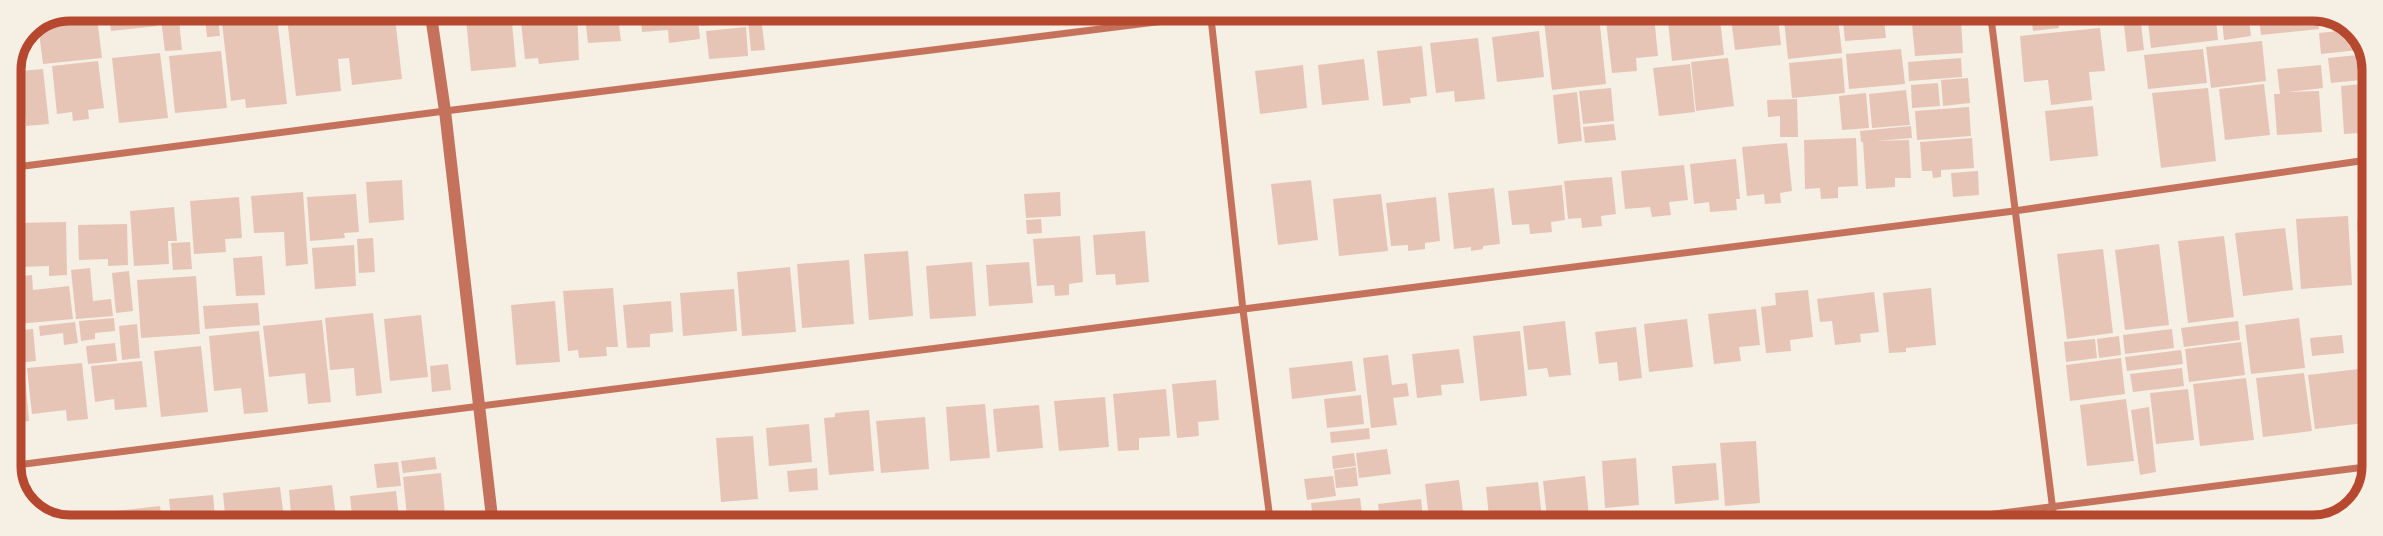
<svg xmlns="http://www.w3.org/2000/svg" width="2383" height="536" viewBox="0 0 2383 536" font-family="Quicksand,sans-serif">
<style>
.building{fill:#e6c5b7}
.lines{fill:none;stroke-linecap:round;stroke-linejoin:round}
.minor{stroke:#c5725c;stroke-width:7}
.tertiary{stroke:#c5725c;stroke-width:12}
.rim{fill:none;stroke:#b5482f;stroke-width:9}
</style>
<rect width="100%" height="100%" fill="#f6efe4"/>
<g class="building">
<path d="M70,9H96V12L54,16Z"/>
<path d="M204,9H217L220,36L207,37Z"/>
<path d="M367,9V12L394,9L402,79L352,85L349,58L338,59L341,91L296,96L286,10Z"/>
<path d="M465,9H516L517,22L512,23L516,67L471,71Z"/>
<path d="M557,9H577L579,60L539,64L538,58L525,59L520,13Z"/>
<path d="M584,9H617L621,41L588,43Z"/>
<path d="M619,9H638L639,23L621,25Z"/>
<path d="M640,9H697L700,39L669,43L668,30L642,32Z"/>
<path d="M700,9H741L742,22L701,26Z"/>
<path d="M747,9H760L765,50L751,51Z"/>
<path d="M842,9H863L864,18L844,20Z"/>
<path d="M178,10L182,50L165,51L160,12Z"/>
<path d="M1692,10H1719L1724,55L1672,61L1667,12Z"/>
<path d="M1730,10H1777L1781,45L1735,50Z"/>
<path d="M1783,10H1837L1842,53L1788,59Z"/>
<path d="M1842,10H1883L1886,38L1845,41Z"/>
<path d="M1912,10H1961V17L1912,21Z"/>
<path d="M2030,10H2057L2059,28L2033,31Z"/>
<path d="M2090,10H2121V12L2090,15Z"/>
<path d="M2181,10H2215L2218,40L2151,48L2147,14Z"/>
<path d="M2221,10H2248L2251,36L2224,40Z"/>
<path d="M2258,10H2317L2319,29L2261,35Z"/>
<path d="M2320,10H2325L2348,23L2321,26Z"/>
<path d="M156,13L157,26L111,31L109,18Z"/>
<path d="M1599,15L1606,84L1552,90L1544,21Z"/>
<path d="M1654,16L1658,56L1636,58L1637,71L1612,73L1606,21Z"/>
<path d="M277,17L287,104L246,108L245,99L231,101L222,23Z"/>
<path d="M97,18L102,58L43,64L38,25Z"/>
<path d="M1961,21L1963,53L1915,56L1912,24Z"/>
<path d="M2141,23L2144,50L2127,52L2124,25Z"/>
<path d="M746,27L748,56L709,59L706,31Z"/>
<path d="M2100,28L2105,71L2089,72L2092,100L2051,105L2048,80L2024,82L2020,36Z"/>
<path d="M2358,29L2368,49L2321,54L2319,33Z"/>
<path d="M1539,31L1544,77L1497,82L1492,37Z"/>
<path d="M1478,38L1485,99L1455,102L1454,91L1436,93L1430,43Z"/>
<path d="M2262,41L2266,81L2211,88L2206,47Z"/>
<path d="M1422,46L1427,96L1410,98L1411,103L1383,106L1377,51Z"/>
<path d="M1901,49L1905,84L1849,89L1846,54Z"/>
<path d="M2203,49L2207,83L2148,89L2144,55Z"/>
<path d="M221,51L227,108L175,113L169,56Z"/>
<path d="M160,53L168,118L119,123L112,58Z"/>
<path d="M2358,55L2361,80L2331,83L2328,58Z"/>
<path d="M1728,58L1734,106L1696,111L1691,62Z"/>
<path d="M1842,58L1845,93L1792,98L1789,63Z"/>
<path d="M1961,58L1962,77L1909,81L1908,62Z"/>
<path d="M1364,59L1369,100L1322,105L1318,65Z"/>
<path d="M98,61L104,108L88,110L89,119L73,121L72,112L57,114L52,66Z"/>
<path d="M1690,64L1695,112L1659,116L1653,68Z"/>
<path d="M1303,65L1307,108L1260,114L1255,71Z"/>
<path d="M2321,65L2323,88L2288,92L2319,91L2322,132L2277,135L2274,94H2280L2277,69Z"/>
<path d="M43,69L49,124L26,126L25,114L9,116V72Z"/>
<path d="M1968,78L1970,103L1943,106L1941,80Z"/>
<path d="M1938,83L1940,106L1912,108L1911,85Z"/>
<path d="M2374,83V132L2344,134L2341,86Z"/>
<path d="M2264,84L2270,135L2225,140L2219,89Z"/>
<path d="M1611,88L1614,121L1583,124L1579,91Z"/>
<path d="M2208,88L2216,161L2161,168L2152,93Z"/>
<path d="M1906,90L1910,125L1872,128L1869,94Z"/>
<path d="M1577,92L1582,141L1558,144L1553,95Z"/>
<path d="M1866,93L1869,128L1842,130L1839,96Z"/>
<path d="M1797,99L1798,137H1780V116L1768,117L1767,100Z"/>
<path d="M2093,106L2098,156L2050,161L2045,111Z"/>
<path d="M1969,107L1971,136L1917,140L1915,111Z"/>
<path d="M9,118H12L15,147L9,148Z"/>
<path d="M1614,124L1616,140L1585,143L1583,127Z"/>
<path d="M1911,126L1912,138L1876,141L1909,140L1911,178H1895V187L1866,189L1863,142H1861L1860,131Z"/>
<path d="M1856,138L1858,186L1838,187V198L1821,199L1820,188L1805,189L1804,140Z"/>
<path d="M1972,138L1974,168L1941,170V177L1933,178L1932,171H1922L1920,142Z"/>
<path d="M1787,143L1792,191L1780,193L1781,203L1765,204L1764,194L1747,196L1742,147Z"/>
<path d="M1736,159L1740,199H1736L1737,210L1710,212L1709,202L1694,204L1690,164Z"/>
<path d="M1684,165L1688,200L1669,202L1671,215L1652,217L1650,207L1625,209L1621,171Z"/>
<path d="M1978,171L1979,195L1953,197L1951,173Z"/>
<path d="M1612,177L1616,214L1601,216L1602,226L1582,228L1581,218L1568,219L1564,181Z"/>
<path d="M402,180L404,220L369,223L366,182Z"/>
<path d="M1311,180L1318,240L1278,245L1271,184Z"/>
<path d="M1562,185L1565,220L1551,222L1552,232L1530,234L1529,224L1512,225L1508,191Z"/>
<path d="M1494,188L1500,244L1483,246V249L1471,251V247L1454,249L1448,193Z"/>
<path d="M303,192L308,264L286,266L284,232L254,233L251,196Z"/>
<path d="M1060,192L1061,216L1026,218L1024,194Z"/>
<path d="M356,194L359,232L344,233L345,238L310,241L307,197Z"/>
<path d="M1381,194L1388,251L1339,256L1333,199Z"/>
<path d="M239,197L242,238L225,239L226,252L194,254L190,201Z"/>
<path d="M1436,197L1440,241L1425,243V249L1408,251V245L1391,246L1386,203Z"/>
<path d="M174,207L177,241H168L169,264L134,266L130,211Z"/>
<path d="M2348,216L2352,285L2301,289L2296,219Z"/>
<path d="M1041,219L1042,233L1027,234L1026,220Z"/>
<path d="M2373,220V291L2362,292L2357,221Z"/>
<path d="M66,222L67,275L49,276V266L19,267L18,223Z"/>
<path d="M127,224L128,265L108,266V259L79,260L78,225Z"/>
<path d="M2285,228L2293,290L2243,296L2235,233Z"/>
<path d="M1145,231L1149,282L1116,285L1115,274L1096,275L1093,235Z"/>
<path d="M1080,236L1083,282L1069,284V295L1055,296L1054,285L1037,286L1033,239Z"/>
<path d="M2224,236L2234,317L2188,323L2178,241Z"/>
<path d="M373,238L375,272L359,273L357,239Z"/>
<path d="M190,242L192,269L173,270L171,243Z"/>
<path d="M2159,244L2169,325L2125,330L2115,250Z"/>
<path d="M354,245L356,286L315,289L312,248Z"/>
<path d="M2103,249L2113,333L2067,339L2057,254Z"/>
<path d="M908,251L913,316L869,320L864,254Z"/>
<path d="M262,256L265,295L236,296L233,258Z"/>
<path d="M849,260L854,324L802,328L797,264Z"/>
<path d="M972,262L976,316L930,319L926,266Z"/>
<path d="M1029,262L1033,303L989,306L986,265Z"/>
<path d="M790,267L796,332L742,336L737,272Z"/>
<path d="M90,268L93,301L111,299L113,316L76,319L71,270Z"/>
<path d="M129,271L133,311L116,313L112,273Z"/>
<path d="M32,275L33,290L69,286L73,319L17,324L12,277Z"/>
<path d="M196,276L200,334L141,338L137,280Z"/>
<path d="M613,288L618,347H606L607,356L579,358L578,350L568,351L563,291Z"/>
<path d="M1931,288L1936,345L1906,348V352L1889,353L1883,293Z"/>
<path d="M734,289L737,331L683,336L680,293Z"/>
<path d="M1808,290L1813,337L1790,340L1791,351L1766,353L1761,307L1776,305L1775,293Z"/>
<path d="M1874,292L1879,332L1860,334L1861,342L1835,345L1832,321L1820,322L1817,299Z"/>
<path d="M555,301L560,362L516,365L511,305Z"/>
<path d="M671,301L673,332L650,334V347L627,348L623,305Z"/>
<path d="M258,303L260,325L205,329L203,306Z"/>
<path d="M1756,309L1760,345L1739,347L1741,361L1714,364L1708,314Z"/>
<path d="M373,313L382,393L356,396L354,368L330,370L325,318Z"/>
<path d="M421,315L428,377L390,381L384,319Z"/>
<path d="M114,318L115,331L95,333V339L81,341L79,321Z"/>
<path d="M2299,318L2305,368L2251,374L2245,325Z"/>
<path d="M1687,319L1693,367L1649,372L1644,324Z"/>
<path d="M322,320L331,402L308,404L305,373L269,377L263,326Z"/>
<path d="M1565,321L1571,375L1549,377L1547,368L1528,370L1523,326Z"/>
<path d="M2238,321L2240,340L2184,347L2181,328Z"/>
<path d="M75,322L78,343L64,345L63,333L40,336L39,326Z"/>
<path d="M137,324L140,358L122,360L119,326Z"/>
<path d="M2365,326H2373V349H2368Z"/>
<path d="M1636,327L1642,378L1619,381L1617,362L1599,364L1595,332Z"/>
<path d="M33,329L36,361L9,364V331Z"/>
<path d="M2172,329L2174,348L2125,354L2123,335Z"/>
<path d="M259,331L268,412L244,414L241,388L214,391L209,336Z"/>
<path d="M1520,331L1527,396L1480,401L1473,336Z"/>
<path d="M2342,335L2344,353L2312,356L2310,338Z"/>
<path d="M2119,336L2121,355L2099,358L2097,339Z"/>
<path d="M2095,339L2097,358L2066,362L2064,342Z"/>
<path d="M2241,342L2245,375L2189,382L2185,349Z"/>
<path d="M115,343L117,361L88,364L86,346Z"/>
<path d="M201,346L208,412L161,417L154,351Z"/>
<path d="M1459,349L1464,383L1441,385L1442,395L1417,398L1412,354Z"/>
<path d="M2181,350L2183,364L2127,371L2125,357Z"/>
<path d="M1388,355L1392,385L1407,383L1409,396L1393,398L1397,425L1371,428L1363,358Z"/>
<path d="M2121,358L2125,394L2070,401L2066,365Z"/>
<path d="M142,361L147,407L115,410L114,399L95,402L91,366Z"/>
<path d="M1352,361L1356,391L1292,399L1289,368Z"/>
<path d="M82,363L88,419L67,421L66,410L32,414L27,368Z"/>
<path d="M448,364L451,390L432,392L430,366Z"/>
<path d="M2182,368L2184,386L2133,392L2130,374Z"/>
<path d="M2367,368L2373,422L2315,429L2308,375Z"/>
<path d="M2304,373L2312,431L2263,437L2256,378Z"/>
<path d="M25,378L29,421L11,423L12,430L9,431V380Z"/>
<path d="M2246,378L2254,440L2200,446L2193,384Z"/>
<path d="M1216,380L1219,420L1198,422L1199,436L1177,438L1172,384Z"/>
<path d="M1166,389L1170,436L1139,438V450L1118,451L1113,394Z"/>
<path d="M2188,389L2194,440L2156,444L2150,393Z"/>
<path d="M1361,395L1364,424L1327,428L1324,399Z"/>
<path d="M1105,397L1109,447L1059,451L1054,401Z"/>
<path d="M2126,399L2134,461L2087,466L2080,405Z"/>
<path d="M985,404L990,458L950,461L946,407Z"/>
<path d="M1039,405L1043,448L997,452L993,409Z"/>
<path d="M2149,407L2156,472L2140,475L2131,410Z"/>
<path d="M869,410L874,471L829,475L824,418L835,417V413Z"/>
<path d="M925,417L929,469L881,473L876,421Z"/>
<path d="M809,424L812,462L769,466L766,428Z"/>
<path d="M1369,428L1370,439L1331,443L1330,432Z"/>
<path d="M753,436L758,499L721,502L716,438Z"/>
<path d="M1756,441L1760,503L1725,506L1720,443Z"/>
<path d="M1387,449L1391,474L1359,478L1356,453Z"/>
<path d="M1354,453L1356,466L1333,469L1332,456Z"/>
<path d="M435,457L437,469L403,473L401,461Z"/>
<path d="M1636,458L1639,505L1605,508L1602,461Z"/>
<path d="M398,462L401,486L377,488L374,464Z"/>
<path d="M1716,463L1719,500L1675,504L1672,466Z"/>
<path d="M1356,467L1358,486L1336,488L1334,470Z"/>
<path d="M817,468L818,490L789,492L787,471Z"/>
<path d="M441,473L446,524L408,526L403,477Z"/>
<path d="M1333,476L1336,496L1307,500L1304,479Z"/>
<path d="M1585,476L1590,526L1548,527L1543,481Z"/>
<path d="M1459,480L1464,519L1478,517L1479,527H1430L1425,484Z"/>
<path d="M1538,482L1543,527H1490L1486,487Z"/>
<path d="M332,485L337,526H292L289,490Z"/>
<path d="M280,487L285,526H226L223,493Z"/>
<path d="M396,491L400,526H353L350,496Z"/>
<path d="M213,495L216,526H172L169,499Z"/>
<path d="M1360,498L1364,527H1314L1311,503Z"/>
<path d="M1421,499L1424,527H1381L1378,504Z"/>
<path d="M160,506L162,526H108L107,512Z"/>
<path d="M103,519V526H58L54,523Z"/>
</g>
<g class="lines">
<g class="minor">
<path d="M1210,9L1243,310L1271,527"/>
<path d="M1990,10L2055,527"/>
<path d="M9,168L445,111L1260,9"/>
<path d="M9,466L2014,211L2374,159"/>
<path d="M1892,527L2373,466"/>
</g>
<path class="tertiary" d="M430,9L445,111L493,526"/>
</g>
<path d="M0 0H2383V536H0ZM70 21H2313A49 49 0 0 1 2362 70V466A49 49 0 0 1 2313 515H70A49 49 0 0 1 21 466V70A49 49 0 0 1 70 21Z" fill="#f6efe4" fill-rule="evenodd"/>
<path class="rim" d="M70 21H2313A49 49 0 0 1 2362 70V466A49 49 0 0 1 2313 515H70A49 49 0 0 1 21 466V70A49 49 0 0 1 70 21Z"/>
</svg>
